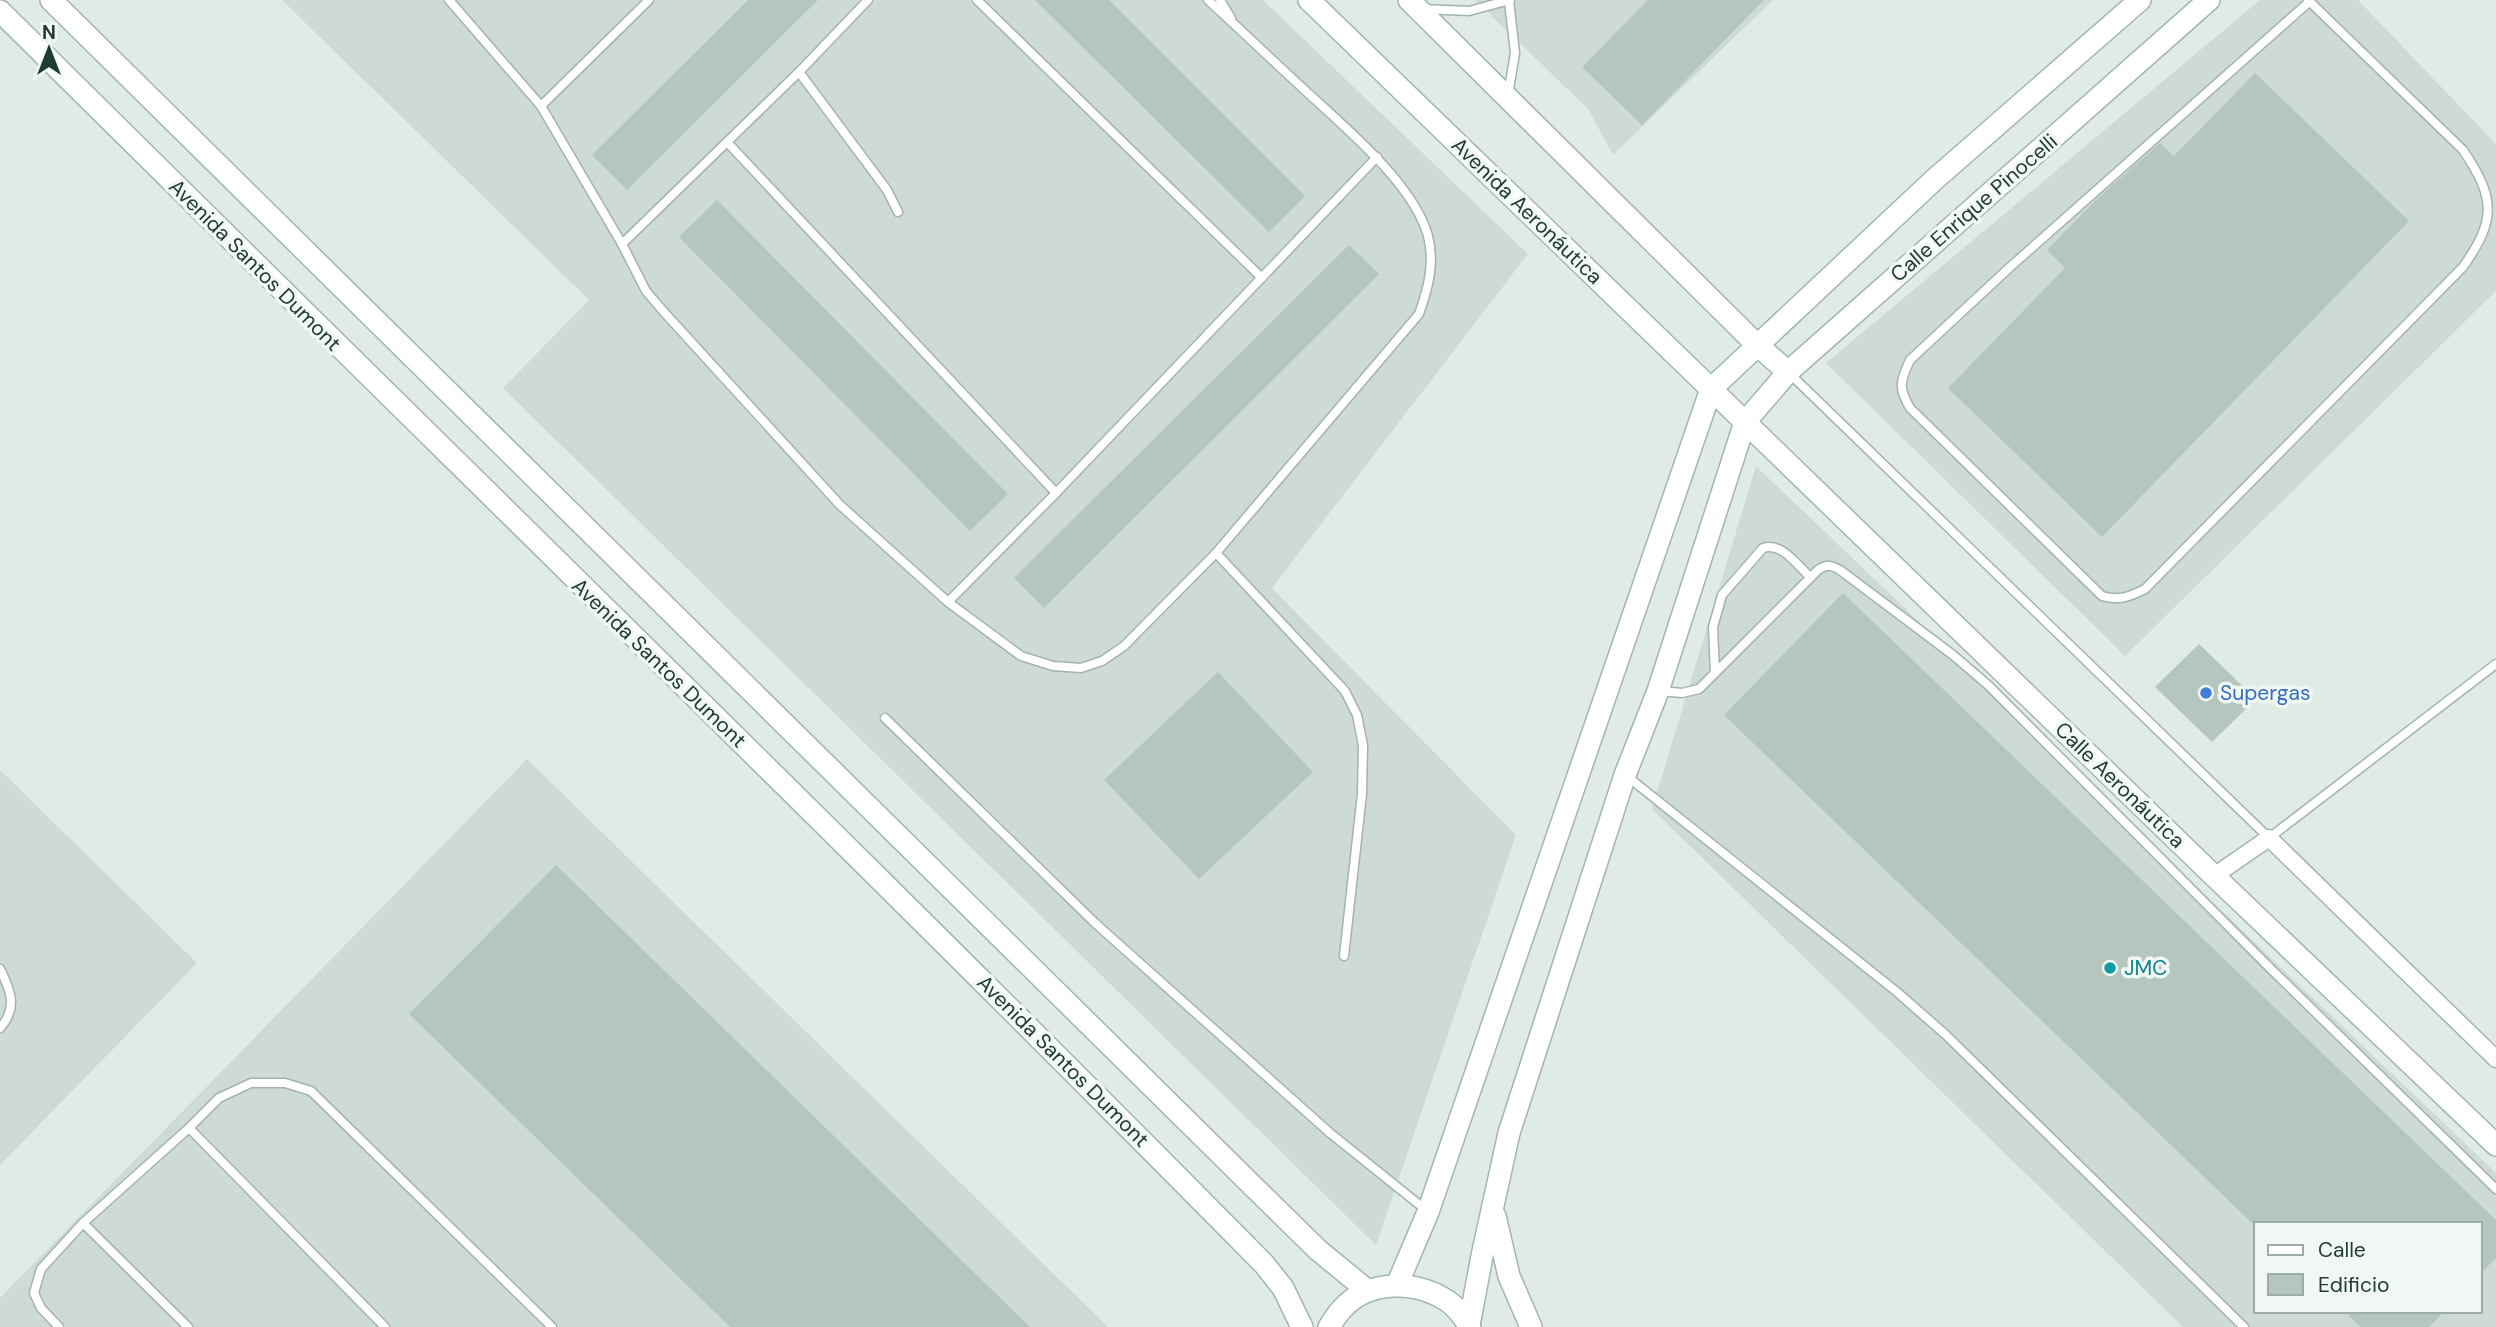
<svg xmlns="http://www.w3.org/2000/svg" width="2496" height="1327" viewBox="0 0 2496 1327" font-family="'DM Sans',sans-serif">
<style>
.built{fill:#cedbd5;fill-rule:evenodd}
.building{fill:#b5c6bf}
.lines{fill:none;stroke-linecap:round;stroke-linejoin:round}
.lane-casing{stroke:#a3b3ad;stroke-width:11}
.street-casing{stroke:#a3b3ad;stroke-width:19}
.secondary-casing{stroke:#9fb7ae;stroke-width:24}
.lane{stroke:#fff;stroke-width:8}
.street{stroke:#fff;stroke-width:16}
.secondary{stroke:#fff;stroke-width:21}
.shop-dot{fill:#3f7fe0;stroke:#f1f8f4;stroke-width:2.5}
.culture-dot{fill:#0f9aa8;stroke:#f1f8f4;stroke-width:2.5}
.labels{text-anchor:middle;dominant-baseline:central;stroke-width:7;stroke-linejoin:round;paint-order:stroke}
.street-label{font-size:21px;fill:#213b34;stroke:#f1f8f4}
.shop-label{font-size:21px;fill:#366cbe;stroke:#f1f8f4;text-anchor:start}
.culture-label{font-size:21px;fill:#0d838f;stroke:#f1f8f4;text-anchor:start}
</style>
<rect width="100%" height="100%" fill="#e0ebe6"/>
<g class="built">
<path d="M282,0H1263L1528,254L1272,588L1516,835L1376,1245L503,388L589,300Z"/>
<path d="M1475,0H1773L1613,155L1588,109Z"/>
<path d="M2260,0H2358L2496,144V291L2125,656L1826,363Z"/>
<path d="M1756,466L2496,1173V1327H2183L1652,809ZM2256,1224H2480V1311H2256Z"/>
<path d="M527,759L1108,1327H0V1298Z"/>
<path d="M0,770L197,963L0,1165Z"/>
</g>
<g class="building">
<path d="M748,0H818L627,190L592,155Z"/>
<path d="M1035,0H1109L1305,196L1269,232Z"/>
<path d="M1648,0H1764L1642,125L1582,67Z"/>
<path d="M2255,73L2409,221L2102,537L1948,388L2065,268L2047,250L2097,199L2160,143L2174,156Z"/>
<path d="M717,200L1008,494L970,531L679,237Z"/>
<path d="M1349,245L1379,274L1044,608L1014,578Z"/>
<path d="M1843,593L2496,1220V1258L2480,1274V1224H2253L1724,715Z"/>
<path d="M2199,644L2256,699L2212,742L2155,687Z"/>
<path d="M1218,672L1313,772L1199,879L1104,780Z"/>
<path d="M556,865L1030,1327H730L409,1014Z"/>
<path d="M2344,1311H2445L2429,1327H2361Z"/>
</g>
<g class="lines">
<g class="lane-casing">
<g id="lane">
<path d="M449,0L541,106L622,244L799,72L868,0"/>
<path d="M977,0L1262,278"/>
<path d="M1220,0L1231,18"/>
<path d="M2308,0L2463,150C2496,199 2496,220 2463,267L2145,589C2129,597 2119,601 2102,596L1910,408C1898,388 1900,381 1910,360L2009,268L2309,2"/>
<path d="M1423,9L1469,11L1510,0"/>
<path d="M799,72L887,190L898,212"/>
<path d="M1508,95L1515,53L1509,1"/>
<path d="M541,106L649,0"/>
<path d="M727,142L1056,493"/>
<path d="M622,244L646,291L663,311L840,505L948,602L1021,656L1053,666L1081,668L1102,661L1124,646L1216,553L1419,314C1428,289 1435,263 1428,236C1414,185 1347,129 1309,94C1275,63 1242,31 1208,0"/>
<path d="M1788,372L2269,838L2496,664"/>
<path d="M1216,553L1345,691L1357,715L1363,745L1362,794L1344,956"/>
<path d="M948,602L1056,493L1377,157"/>
<path d="M1715,673L1713,627L1722,595L1763,548C1782,542 1797,565 1810,577"/>
<path d="M1661,691L1682,693L1699,689L1818,570C1827,564 1831,565 1840,570L1953,655L1988,685L2273,971L2496,1189"/>
<path d="M885,718L1095,923L1330,1133L1426,1210"/>
<path d="M1628,777L1897,992L1946,1035L2244,1327"/>
<path d="M0,969C11,991 18,1008 0,1028"/>
<path d="M189,1128L385,1327"/>
<path d="M83,1223L188,1327"/>
<path d="M59,1327L41,1308L34,1293L41,1269L83,1223L189,1128L219,1098L251,1083H285L311,1091L552,1327"/>
</g>
</g>
<g class="street-casing">
<path id="street" d="M2214,876L2269,838L2496,1059"/>
</g>
<g class="secondary-casing">
<g id="secondary">
<path d="M51,0L1266,1199L1318,1250L1368,1291"/>
<path d="M1309,0L2214,876L2496,1145"/>
<path d="M1409,0L1756,344L1788,372"/>
<path d="M0,11C421,429 847,842 1264,1264L1283,1288L1302,1327"/>
<path d="M1495,1216L1509,1276L1531,1327"/>
<path d="M1397,1285L1428,1212L1711,389L1935,179L2140,0"/>
<path d="M1469,1325L1483,1251L1509,1133L1625,775L1658,691L1745,422L1788,372L2209,0"/>
<path d="M1329,1327C1333,1321 1337,1314 1342,1309C1369,1279 1417,1280 1449,1302C1457,1308 1465,1319 1470,1327"/>
</g>
</g>
<use href="#lane" class="lane"/>
<use href="#street" class="street"/>
<use href="#secondary" class="secondary"/>
</g>
<circle class="shop-dot" cx="2206" cy="693" r="7"/>
<circle class="culture-dot" cx="2110" cy="968" r="7"/>
<g class="labels">
<g class="street-label">
<text transform="translate(1974 208) rotate(-41)">Calle Enrique Pinocelli</text>
<text transform="translate(1527 211) rotate(44)">Avenida Aeronáutica</text>
<text transform="translate(255 265) rotate(45)">Avenida Santos Dumont</text>
<text transform="translate(659 663) rotate(44)">Avenida Santos Dumont</text>
<text transform="translate(2120 785) rotate(44)">Calle Aeronáutica</text>
<text transform="translate(1063 1061) rotate(45)">Avenida Santos Dumont</text>
</g>
<g class="shop-label">
<text x="2220" y="693">Supergas</text>
</g>
<g class="culture-label">
<text x="2124" y="968">JMC</text>
</g>
</g>
<rect x="2254" y="1222" width="228" height="91" fill="#f1f8f4" stroke="#9eaca7" stroke-width="2"/>
<rect x="2268" y="1245" width="35" height="10" fill="#ffffff" stroke="#9eaca7" stroke-width="2"/>
<text x="2318" y="1257" font-size="21" fill="#213b34">Calle</text>
<rect x="2268" y="1274" width="35" height="21" fill="#b5c6bf" stroke="#9eaca7" stroke-width="2"/>
<text x="2318" y="1292" font-size="21" fill="#213b34">Edificio</text>
<g transform="translate(49 49)" stroke="#f1f8f4" stroke-width="5" paint-order="stroke">
<path d="M0-5L12 26L0 18L-12 26Z" fill="#213b34"/>
<text y="-10" font-size="19" font-weight="bold" text-anchor="middle" fill="#213b34">N</text>
</g>
</svg>
